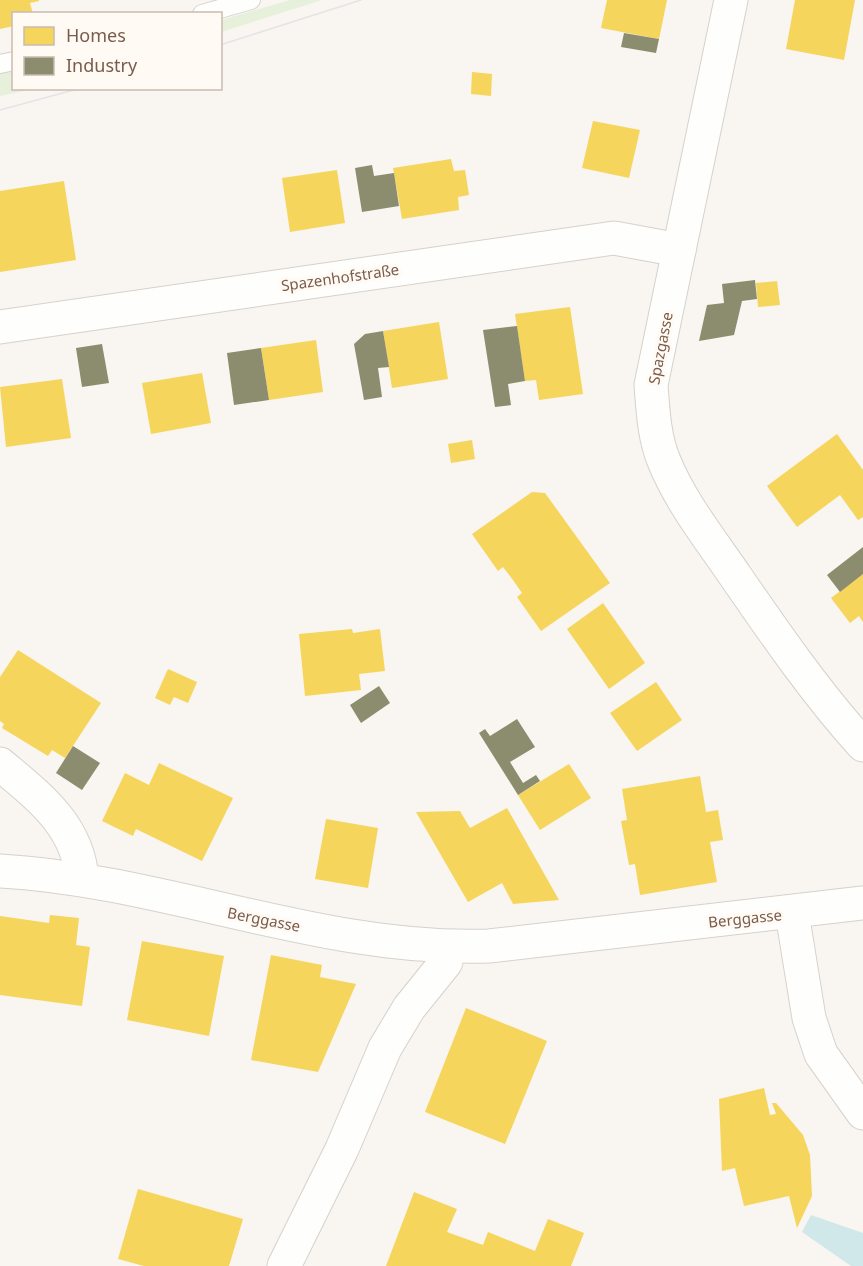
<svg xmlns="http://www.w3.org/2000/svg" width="863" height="1266" viewBox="0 0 863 1266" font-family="'Noto Sans',sans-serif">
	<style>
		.green { fill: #e7f0db }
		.water { fill: #d0e8ea }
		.homes { fill: #f6d55c }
		.industry { fill: #8c8c6e }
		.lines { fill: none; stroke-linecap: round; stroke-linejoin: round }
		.lane-casing { stroke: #d7d1cb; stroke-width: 20 }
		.street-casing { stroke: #d7d1cb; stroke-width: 35 }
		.lane { stroke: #fefefd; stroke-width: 18 }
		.street { stroke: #fefefd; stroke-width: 33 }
		.tram { stroke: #e6e3e7; stroke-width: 1.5 }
		.labels { text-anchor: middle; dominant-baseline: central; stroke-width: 6; stroke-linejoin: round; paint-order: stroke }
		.street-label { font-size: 15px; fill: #7a5c4d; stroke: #fffaf3 }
	</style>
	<rect width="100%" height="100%" fill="#f9f5f0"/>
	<g class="green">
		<path d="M290,0H322L221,32V20Z"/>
		<path d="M13,71L14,88L32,89L0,96V73Z"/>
	</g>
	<path class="water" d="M811,1215L863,1233V1266H851L802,1232Z"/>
	<g class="homes">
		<path d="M0,0H39V1L30,3L33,14H14V26L0,29Z"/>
		<path d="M607,0H667L659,39L601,28Z"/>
		<path d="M795,0H855L844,60L786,49Z"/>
		<path d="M472,72L492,74L491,96L471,94Z"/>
		<path d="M593,121L640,130L629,178L582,168Z"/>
		<path d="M451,159L454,171L465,170L469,195L458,197L459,210L402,219L393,168Z"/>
		<path d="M337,170L345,223L290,232L282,178Z"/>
		<path d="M64,181L76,260L0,272V191Z"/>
		<path d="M777,281L780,305L758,307L756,283Z"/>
		<path d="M570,307L583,394L539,400L536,380L525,381L515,314Z"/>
		<path d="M439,322L448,379L392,388L383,331Z"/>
		<path d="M316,340L323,392L269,400L261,348Z"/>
		<path d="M202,373L211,423L151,434L142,383Z"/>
		<path d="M62,379L71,438L6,447L0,387Z"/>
		<path d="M837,434L863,470V517L858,520L840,495L797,527L767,486Z"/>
		<path d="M472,440L475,459L451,463L448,444Z"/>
		<path d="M532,492L545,493L610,583L541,631L517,597L522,593L513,580L503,567L498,571L472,534Z"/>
		<path d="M863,574V622L859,616L850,623L831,598Z"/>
		<path d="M603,603L645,663L609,689L567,629Z"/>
		<path d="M352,629L353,633L380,629L385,671L359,674L361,690L305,696L299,634Z"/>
		<path d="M18,650L101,703L65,758L52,750L48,756L2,728L4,724L0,721V677Z"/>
		<path d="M168,669L197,682L188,703L174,697L170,705L155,698Z"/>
		<path d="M656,682L682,720L637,751L610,713Z"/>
		<path d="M159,763L233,798L202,861L136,829L133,836L102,821L125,773L149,785Z"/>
		<path d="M569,764L591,798L540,830L518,795Z"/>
		<path d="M700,776L706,812L718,810L723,840L710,842L717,882L640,895L635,864L629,865L621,821L627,820L622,789Z"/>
		<path d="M507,808L559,900L513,904L502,883L468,902L416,812L460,811L470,828Z"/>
		<path d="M326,819L378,828L368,888L315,879Z"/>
		<path d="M50,915L79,918L76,945L90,947L82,1006L0,995V916L49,923Z"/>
		<path d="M142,941L224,956L209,1036L127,1020Z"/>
		<path d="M271,955L322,965L320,977L356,984L318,1072L251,1060Z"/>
		<path d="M466,1008L547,1041L505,1144L425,1112Z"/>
		<path d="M764,1088L770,1115L776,1114L772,1103H776L803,1135L810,1155L812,1196L797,1228L789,1196L744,1206L735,1168L722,1171L719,1099Z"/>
		<path d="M138,1189L243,1219L229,1266H144L118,1259Z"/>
		<path d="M414,1192L457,1209L447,1232L483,1245L488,1232L535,1251L548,1219L584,1233L571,1266H386Z"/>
	</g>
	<g class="industry">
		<path d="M624,33L659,39L656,53L621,47Z"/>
		<path d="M372,165L374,176L394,173L399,206L362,212L355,168Z"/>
		<path d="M755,280L757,299L742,301L734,335L699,341L707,305L724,303L722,284Z"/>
		<path d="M517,326L525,381L508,384L511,405L495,407L483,330Z"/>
		<path d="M383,331L389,367L378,368L382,397L364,400L354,344L365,334Z"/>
		<path d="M102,344L109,383L82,387L76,348Z"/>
		<path d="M261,348L269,400L234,405L227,353Z"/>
		<path d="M863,547V574L840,592L827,575Z"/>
		<path d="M379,686L390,703L361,723L350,705Z"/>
		<path d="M517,719L535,747L510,762L523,783L536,775L540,781L518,795L479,733L485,729L490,736Z"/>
		<path d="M73,746L100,763L82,790L56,773Z"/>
	</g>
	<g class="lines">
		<g class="lane-casing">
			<g id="lane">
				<path d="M202,14L251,0"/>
				<path d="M0,64L14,61"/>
			</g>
		</g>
		<g class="street-casing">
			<g id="street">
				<path d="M731,0L651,385C653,410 654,437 664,461C681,503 711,540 736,577C776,635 816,693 863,745"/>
				<path d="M0,327L614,238L679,250"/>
				<path d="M0,764C38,796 78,825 82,879"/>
				<path d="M0,871C165,880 322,952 489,946L863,903"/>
				<path d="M792,913L809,1018L821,1054L863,1113"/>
				<path d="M284,1266L342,1149L385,1048L409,1008L446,962L447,948"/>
			</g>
		</g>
		<use href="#lane" class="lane"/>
		<use href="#street" class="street"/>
		<g class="tram">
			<path d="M220,45L361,0"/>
			<path d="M0,110L81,88"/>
		</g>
	</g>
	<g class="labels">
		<g class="street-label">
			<text transform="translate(340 277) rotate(-8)">Spazenhofstraße</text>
			<text transform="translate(660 348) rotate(-79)">Spazgasse</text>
			<text transform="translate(745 918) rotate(-6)">Berggasse</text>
			<text transform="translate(264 919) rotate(11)">Berggasse</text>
		</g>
	</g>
	<rect x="12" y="12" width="210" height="78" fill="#fffaf3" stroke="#cabbb1" stroke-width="1.5"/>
	<rect x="24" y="27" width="30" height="18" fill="#f6d55c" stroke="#cabbb1" stroke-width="1.5"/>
	<text x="66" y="42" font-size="18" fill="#7a5c4d">Homes</text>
	<rect x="24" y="57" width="30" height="18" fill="#8c8c6e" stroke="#cabbb1" stroke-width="1.5"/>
	<text x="66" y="72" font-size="18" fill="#7a5c4d">Industry</text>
</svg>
